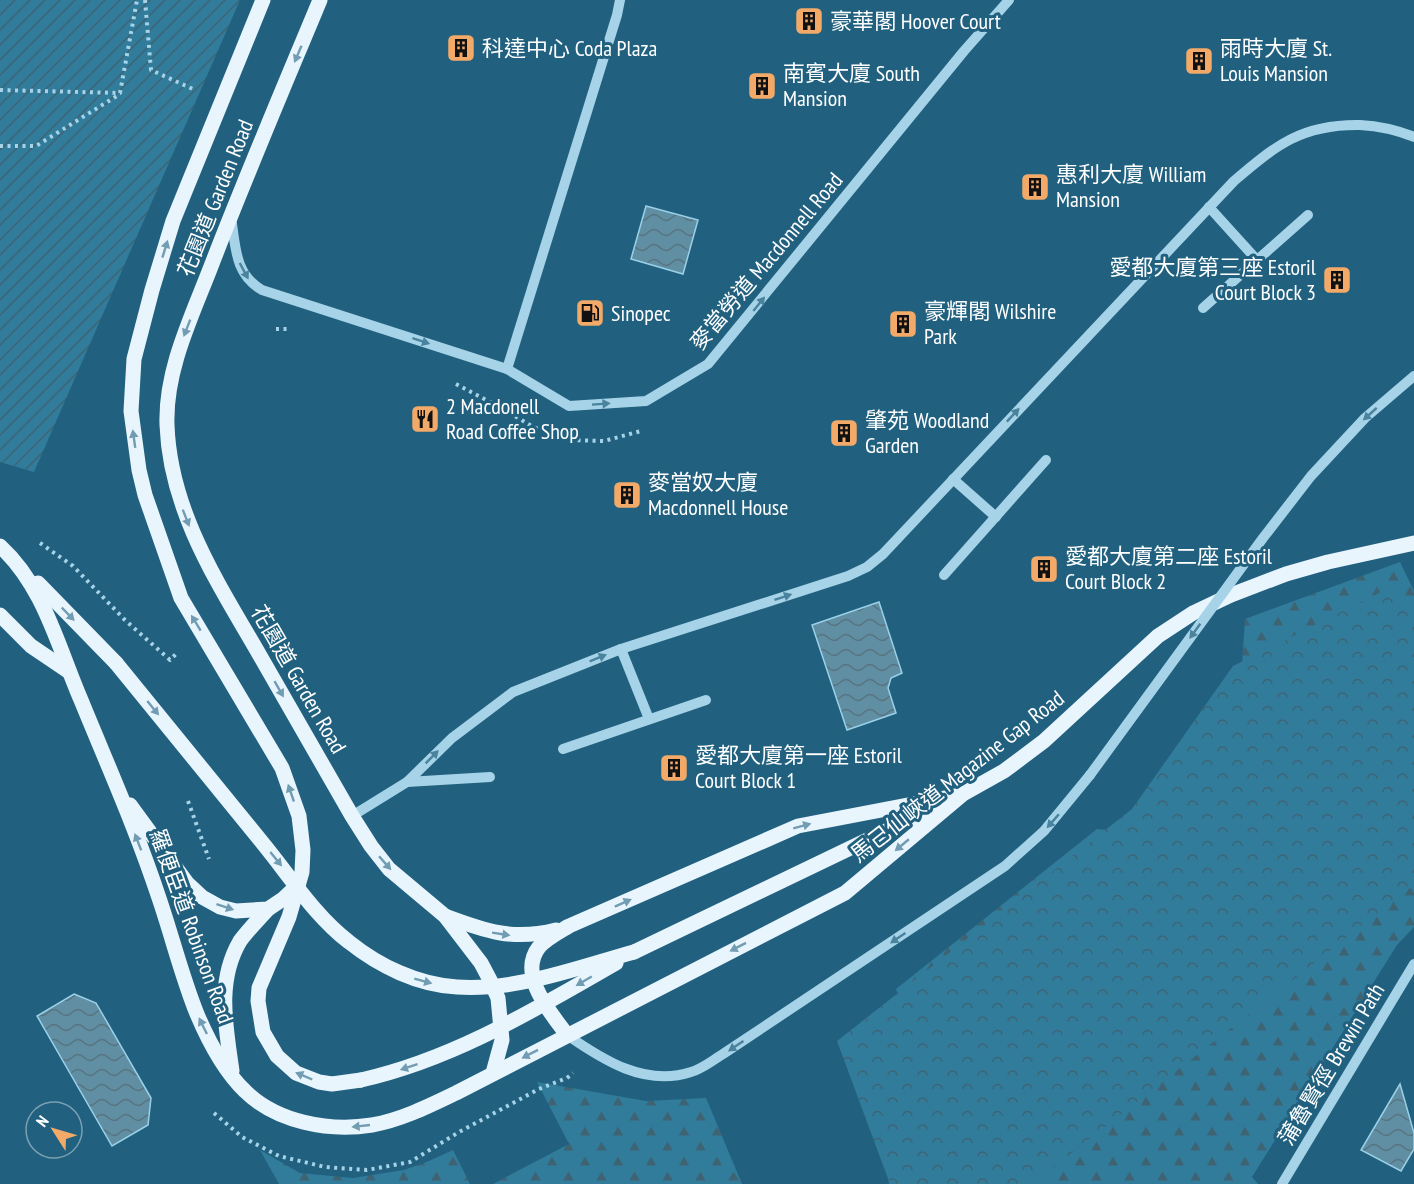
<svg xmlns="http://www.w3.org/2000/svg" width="1414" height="1184" viewBox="0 0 1414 1184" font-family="'PT Sans Narrow','Noto Sans TC',sans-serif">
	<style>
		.forest { fill: url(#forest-firs) }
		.park { fill: url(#park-crowns) }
		.garden { fill: url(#garden-furrows) }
		.water { fill: url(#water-waves); stroke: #9ad1e8; stroke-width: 1.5 }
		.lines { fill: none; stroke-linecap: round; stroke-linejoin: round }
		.path { stroke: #a6d3e7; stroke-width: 4; stroke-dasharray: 3 4.5; stroke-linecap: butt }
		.minor { stroke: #a6d3e7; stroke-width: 10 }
		.major { stroke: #e8f5fd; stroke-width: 15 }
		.minor-bridge { stroke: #a6d3e7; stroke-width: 10 }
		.major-bridge { stroke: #e8f5fd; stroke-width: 15 }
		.oneway { fill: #719cb1 }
		.oneway2 { fill: #49839e }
		.labels { text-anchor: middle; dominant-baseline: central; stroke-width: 6; stroke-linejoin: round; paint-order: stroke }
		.poi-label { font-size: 22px; fill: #fff; stroke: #21617f; text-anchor: start }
		.street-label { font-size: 22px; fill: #fff; stroke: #21617f }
	</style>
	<defs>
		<pattern id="forest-firs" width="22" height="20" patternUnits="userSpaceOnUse" patternTransform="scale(1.5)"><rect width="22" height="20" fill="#317b9b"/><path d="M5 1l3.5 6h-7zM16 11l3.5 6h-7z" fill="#3e6474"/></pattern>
		<pattern id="park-crowns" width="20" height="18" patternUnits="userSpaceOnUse" patternTransform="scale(1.5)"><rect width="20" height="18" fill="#317b9b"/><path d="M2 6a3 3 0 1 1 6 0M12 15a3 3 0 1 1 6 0" fill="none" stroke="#3e6474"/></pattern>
		<pattern id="garden-furrows" width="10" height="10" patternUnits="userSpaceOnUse" patternTransform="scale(1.5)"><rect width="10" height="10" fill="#317b9b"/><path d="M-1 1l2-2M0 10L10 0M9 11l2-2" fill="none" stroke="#3e6474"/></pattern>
		<pattern id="water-waves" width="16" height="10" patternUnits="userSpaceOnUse" patternTransform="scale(1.5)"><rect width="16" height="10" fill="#608ea3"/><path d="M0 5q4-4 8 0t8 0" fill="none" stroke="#587480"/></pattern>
	</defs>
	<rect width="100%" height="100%" fill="#21617f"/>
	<g class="forest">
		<path d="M1400,562L1414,591V927L1397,945L1252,1177L1258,1184H889L884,1155L920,1047L896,989L1097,829L1141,833L1242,666L1245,619Z"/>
		<path d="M537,1082L646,1101L706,1098L742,1184H493L569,1144Z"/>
		<path d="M260,1150L300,1173L353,1178L404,1170L429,1161L453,1150L470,1184H279Z"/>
	</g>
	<path class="park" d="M1385,590L1414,609V885L1032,1184H890L837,1041L1132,809L1233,666Z"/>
	<path class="garden" d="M0,0H240L34,472L0,462Z"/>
	<g class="water">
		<path d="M646,206L698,220L683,274L631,259Z"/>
		<path d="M879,602L902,673L891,678L888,688L896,713L847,730L812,625Z"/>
		<path d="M74,994L96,1003L151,1098L148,1125L112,1146L37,1016Z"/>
		<path d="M1400,1084L1414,1133V1149L1401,1171L1361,1150Z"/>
	</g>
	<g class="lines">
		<g class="path">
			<path d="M145,0L151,70L195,90"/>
			<path d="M0,90L120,93L137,0"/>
			<path d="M0,146H36L120,94"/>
			<path d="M276,329H287"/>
			<path d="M456,384L505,410L533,427L570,440L604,441L641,431"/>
			<path d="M40,543L73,566L125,620L170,660L178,652"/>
			<path d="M188,801L209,859"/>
			<path d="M214,1113L242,1137L279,1156L325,1167L367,1170L410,1162L459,1132L539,1089L567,1078L573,1073"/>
		</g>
		<g class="minor">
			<path d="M1209,207L1257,260"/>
			<path d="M231,218C236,246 234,274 262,290L507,369L569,406L646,401L708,364L964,51L1009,0"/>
			<path d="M1203,308L1308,215"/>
			<path d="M507,369L617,15L620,0"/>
			<path d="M953,479L996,517"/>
			<path d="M944,575L1046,460"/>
			<path d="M621,649L649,719"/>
			<path d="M563,749L706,700"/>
			<path d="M407,782L490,777"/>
			<path d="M352,816L407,782L452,738L513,692L621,649L848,576L867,567L883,554L1234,181C1276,145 1302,124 1360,125C1378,126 1397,130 1414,137"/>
			<path d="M567,1035C603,1060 645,1087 691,1072C702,1069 713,1060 723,1054L1005,866L1044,831L1090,775"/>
			<path d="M1282,1184L1414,964"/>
		</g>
		<g class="major">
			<path d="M263,0L173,221L152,290L134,359L131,411L139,470L145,495L181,598L282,768L299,816L303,850L302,872L289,917L259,988L258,1001L263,1032L277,1056L296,1073L319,1082L332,1084L361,1080"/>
			<path d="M320,0C283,89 245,178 210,269C191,318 165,371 167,425C170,511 218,583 259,654C290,708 321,762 352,816L371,846L389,869L445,916L481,963L490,980L498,998L502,1040L493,1073"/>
			<path d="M0,546C44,586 58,647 81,700C108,766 137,831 159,898C172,936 182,977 197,1014C208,1040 224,1071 245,1091C276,1122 329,1132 372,1125C401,1120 429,1106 456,1093L845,893L963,794L1004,771L1044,741L1158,636L1193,613L1231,595L1286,574L1328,562L1414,543"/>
			<path d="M38,583L116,663"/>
			<path d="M0,615L31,646L68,671"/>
			<path d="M130,805L187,883L202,897L220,907L236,911L268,909L283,899L298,885"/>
			<path d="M445,916C485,931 513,941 556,930"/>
			<path d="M634,952L942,804"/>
			<path d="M567,1035C551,1013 517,975 539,947C547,938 559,932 569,926L798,826L960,795"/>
			<path d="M232,1071C226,1027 216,982 240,941C248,930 259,919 268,909"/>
		</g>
		<path class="minor-bridge" d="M1090,775L1263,538L1311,476L1365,418L1414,376"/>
		<g class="major-bridge">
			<path d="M116,663C166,724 215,785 265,846C291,878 316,917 349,942C379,966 418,985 457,987C517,991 576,968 634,952"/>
			<path d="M361,1080C454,1059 534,1010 616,963"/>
		</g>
	</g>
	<defs><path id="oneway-solid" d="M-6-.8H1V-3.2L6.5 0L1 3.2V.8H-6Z" transform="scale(1.5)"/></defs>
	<g class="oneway">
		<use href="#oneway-solid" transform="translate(298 54) rotate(113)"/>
		<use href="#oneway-solid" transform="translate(165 249) rotate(-73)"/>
		<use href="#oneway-solid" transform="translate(187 328) rotate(111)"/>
		<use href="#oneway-solid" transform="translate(134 439) rotate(-98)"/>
		<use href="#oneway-solid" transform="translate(186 518) rotate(69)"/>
		<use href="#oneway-solid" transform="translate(68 614) rotate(46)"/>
		<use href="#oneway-solid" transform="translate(196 623) rotate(-121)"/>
		<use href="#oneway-solid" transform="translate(279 689) rotate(60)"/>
		<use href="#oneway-solid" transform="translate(153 708) rotate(51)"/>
		<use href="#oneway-solid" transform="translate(291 793) rotate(-109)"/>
		<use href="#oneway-solid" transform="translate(802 826) rotate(-15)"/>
		<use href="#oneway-solid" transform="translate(138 842) rotate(-111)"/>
		<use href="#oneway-solid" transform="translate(902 845) rotate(140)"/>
		<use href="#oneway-solid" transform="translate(276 859) rotate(51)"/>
		<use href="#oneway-solid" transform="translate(385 863) rotate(49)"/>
		<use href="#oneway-solid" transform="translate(623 903) rotate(-24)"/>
		<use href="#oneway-solid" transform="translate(225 907) rotate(18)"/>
		<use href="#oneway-solid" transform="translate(501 934) rotate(9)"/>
		<use href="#oneway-solid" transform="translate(738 947) rotate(153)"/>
		<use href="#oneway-solid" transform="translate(423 981) rotate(15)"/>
		<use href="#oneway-solid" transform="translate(584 981) rotate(150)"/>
		<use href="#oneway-solid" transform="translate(203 1026) rotate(-116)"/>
		<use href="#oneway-solid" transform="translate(530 1054) rotate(153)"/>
		<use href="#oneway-solid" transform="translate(409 1067) rotate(162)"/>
		<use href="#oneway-solid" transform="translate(304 1076) rotate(-157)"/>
		<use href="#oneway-solid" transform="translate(361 1126) rotate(174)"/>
	</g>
	<g class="oneway2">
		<use href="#oneway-solid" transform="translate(244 271) rotate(62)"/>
		<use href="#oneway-solid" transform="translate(759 304) rotate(-51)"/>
		<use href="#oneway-solid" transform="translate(421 341) rotate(18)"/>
		<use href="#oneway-solid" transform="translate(601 404) rotate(-4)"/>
		<use href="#oneway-solid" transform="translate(1370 414) rotate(138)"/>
		<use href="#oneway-solid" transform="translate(1013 415) rotate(-47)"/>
		<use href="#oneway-solid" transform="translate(783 597) rotate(-18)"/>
		<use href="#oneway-solid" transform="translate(1195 631) rotate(126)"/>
		<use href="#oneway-solid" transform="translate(598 658) rotate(-22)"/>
		<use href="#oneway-solid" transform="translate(432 757) rotate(-45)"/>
		<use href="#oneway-solid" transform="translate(1053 821) rotate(131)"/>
		<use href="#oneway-solid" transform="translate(898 938) rotate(146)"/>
		<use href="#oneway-solid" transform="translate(736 1046) rotate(146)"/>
	</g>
	<defs>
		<g id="building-square" transform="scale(1.5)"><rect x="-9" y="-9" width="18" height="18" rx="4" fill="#f3a968" stroke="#21617f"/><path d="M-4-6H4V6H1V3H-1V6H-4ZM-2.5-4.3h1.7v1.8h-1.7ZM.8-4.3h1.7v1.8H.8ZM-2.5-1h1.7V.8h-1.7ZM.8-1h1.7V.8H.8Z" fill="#111"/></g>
		<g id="fuel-square" transform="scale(1.5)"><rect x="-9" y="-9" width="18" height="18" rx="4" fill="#f3a968" stroke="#21617f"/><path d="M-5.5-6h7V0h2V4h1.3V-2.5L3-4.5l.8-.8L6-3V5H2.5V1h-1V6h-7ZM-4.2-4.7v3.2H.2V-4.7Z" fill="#111"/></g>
		<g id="restaurant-square" transform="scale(1.5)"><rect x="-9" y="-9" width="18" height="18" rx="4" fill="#f3a968" stroke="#21617f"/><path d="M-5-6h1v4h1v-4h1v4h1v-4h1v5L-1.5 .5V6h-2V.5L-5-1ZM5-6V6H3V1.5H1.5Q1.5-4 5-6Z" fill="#111"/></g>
	</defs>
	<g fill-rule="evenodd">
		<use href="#building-square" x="809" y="21"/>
		<use href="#building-square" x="461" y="48"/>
		<use href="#building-square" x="1199" y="61"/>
		<use href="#building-square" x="762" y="86"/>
		<use href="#building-square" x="1035" y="187"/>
		<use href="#building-square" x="1337" y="280"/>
		<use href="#fuel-square" x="590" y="313"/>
		<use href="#building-square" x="903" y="324"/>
		<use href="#restaurant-square" x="425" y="419"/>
		<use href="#building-square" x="844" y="433"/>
		<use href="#building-square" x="627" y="495"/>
		<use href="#building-square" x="1044" y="569"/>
		<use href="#building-square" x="674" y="768"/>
	</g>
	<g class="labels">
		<g class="poi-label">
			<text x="830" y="21">豪華閣 Hoover Court</text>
			<text x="482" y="48">科達中心 Coda Plaza</text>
			<text x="1220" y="48">雨時大廈 St.<tspan x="1220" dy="25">Louis Mansion</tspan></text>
			<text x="783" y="73">南賓大廈 South<tspan x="783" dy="25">Mansion</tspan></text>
			<text x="1056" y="174">惠利大廈 William<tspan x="1056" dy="25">Mansion</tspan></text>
			<text x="1316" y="267" text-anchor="end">愛都大廈第三座 Estoril<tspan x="1316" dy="25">Court Block 3</tspan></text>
			<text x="924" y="311">豪輝閣 Wilshire<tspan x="924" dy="25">Park</tspan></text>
			<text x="611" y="313">Sinopec</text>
			<text x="446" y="406">2 Macdonell<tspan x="446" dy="25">Road Coffee Shop</tspan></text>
			<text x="865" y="420">肇苑 Woodland<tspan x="865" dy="25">Garden</tspan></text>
			<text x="648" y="482">麥當奴大廈<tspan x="648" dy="25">Macdonnell House</tspan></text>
			<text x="1065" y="556">愛都大廈第二座 Estoril<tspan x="1065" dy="25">Court Block 2</tspan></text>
			<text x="695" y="755">愛都大廈第一座 Estoril<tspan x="695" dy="25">Court Block 1</tspan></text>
		</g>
		<g class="street-label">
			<text transform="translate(215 198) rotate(-68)">花園道 Garden Road</text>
			<text transform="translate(766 261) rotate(-50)">麥當勞道 Macdonnell Road</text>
			<text transform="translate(299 679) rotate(60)">花園道 Garden Road</text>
			<text transform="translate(957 776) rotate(-38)">馬己仙峽道 Magazine Gap Road</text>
			<text transform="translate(192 926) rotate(70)">羅便臣道 Robinson Road</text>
			<text transform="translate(1331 1064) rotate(-59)">蒲魯賢徑 Brewin Path</text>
		</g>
	</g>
	<g transform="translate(54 1130) rotate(307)"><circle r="28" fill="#21617f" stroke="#7aa0b2" stroke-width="1.5"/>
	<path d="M0-4.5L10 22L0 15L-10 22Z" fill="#f3a968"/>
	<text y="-9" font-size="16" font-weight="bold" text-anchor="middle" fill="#ffffff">N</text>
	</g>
</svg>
